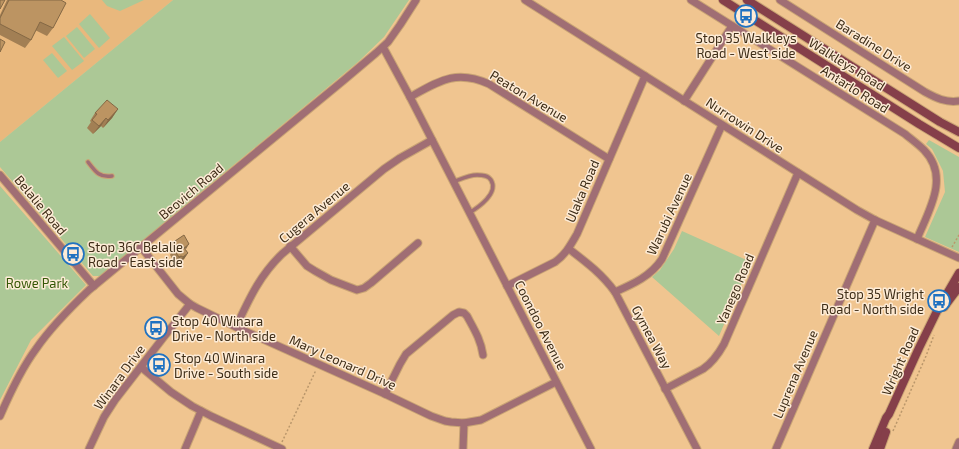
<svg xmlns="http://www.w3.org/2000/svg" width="959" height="449" viewBox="0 0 959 449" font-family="'Exo 2',sans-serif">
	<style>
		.built { fill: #e9b87d }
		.green { fill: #acc896 }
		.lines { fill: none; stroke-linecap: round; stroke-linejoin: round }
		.lane-casing { stroke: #c9a475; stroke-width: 5.5 }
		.street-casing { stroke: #c9a475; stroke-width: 9 }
		.secondary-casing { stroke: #c9a475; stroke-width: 10 }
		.path { stroke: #ba976b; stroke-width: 1.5; stroke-dasharray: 2 2; stroke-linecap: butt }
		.lane { stroke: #a06e74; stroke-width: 3.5 }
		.street { stroke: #a06e74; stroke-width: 7 }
		.secondary { stroke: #853f4a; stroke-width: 8 }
		.wall { fill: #a27f54 }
		.shaded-wall { fill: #846845 }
		.building { fill: #bc9462; stroke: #846845 }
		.labels { text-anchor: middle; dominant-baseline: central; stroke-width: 3; stroke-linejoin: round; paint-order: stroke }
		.poi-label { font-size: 13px; fill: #3e2d17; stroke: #fdebd6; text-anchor: start }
		.street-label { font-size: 13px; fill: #3e2d17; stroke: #fdebd6 }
		.park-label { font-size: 13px; fill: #355806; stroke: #fdebd6 }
	</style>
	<rect width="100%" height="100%" fill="#f0c590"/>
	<path class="built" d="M0,0H173L0,142Z"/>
	<g class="green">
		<path d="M102,0H144L120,11L107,6Z"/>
		<path d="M173,0H409L384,37L358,62L195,197L101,276H93L0,167V142Z"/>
		<path d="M90,14L110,38L99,48L79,24Z"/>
		<path d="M77,27L95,49L84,58L66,36Z"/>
		<path d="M64,37L84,61L72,70L52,46Z"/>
		<path d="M52,53L67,71L58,78L43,60Z"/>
		<path d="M929,140L959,157V252L925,237L945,192L943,171L932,149L926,144Z"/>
		<path d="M0,186L86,285L31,340L0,400Z"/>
		<path d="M682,231L751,262L719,336L652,277L660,270L674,249Z"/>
	</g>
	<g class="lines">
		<g class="lane-casing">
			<g id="lane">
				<path d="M88,162C95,171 99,178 112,176"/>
				<path d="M453,182C461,179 469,175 477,175C482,175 488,175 491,180C499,193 479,207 469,213"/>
			</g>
		</g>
		<g class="street-casing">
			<g id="street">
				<path d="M525,0L857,210L875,220L959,258"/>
				<path d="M691,0L905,134C911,139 918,144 924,150C950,177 929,210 917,239"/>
				<path d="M780,0L925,92C936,98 946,103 959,101"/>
				<path d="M383,47L410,97L591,449"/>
				<path d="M410,97C439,81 456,69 489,84L609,159"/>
				<path d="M684,101L732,26"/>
				<path d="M0,175L94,286"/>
				<path d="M290,246L307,266L315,271L331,280L357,290L364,288L371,283L418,243"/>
				<path d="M141,247L178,294L190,304L197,308L236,327L385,394L431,416L445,421L451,422L464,423L481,420L556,382"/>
				<path d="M569,249C586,262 602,274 615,292L697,449"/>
				<path d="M507,286L555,262C566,254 570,246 577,234L645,76"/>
				<path d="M615,292C633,284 651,276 662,259L722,125"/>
				<path d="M236,327C249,299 260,275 282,254L384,169L400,158L432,140"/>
				<path d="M141,367L171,392L192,406L211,416L282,449"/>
				<path d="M665,389L703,369C712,363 719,353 724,344L798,173"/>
				<path d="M385,394L400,364L406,354L453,315L459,312L464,313L467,316C474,329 481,340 483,355"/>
				<path d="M0,416C10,393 21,369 36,349C51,327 70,308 89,290L344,80L376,53L388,42L400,25L416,0"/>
				<path d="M89,449L104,417L115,400L163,338L190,304"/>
				<path d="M185,449L201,411"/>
				<path d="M463,449L464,423"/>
				<path d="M776,449L875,220"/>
				<path d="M956,449L959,442"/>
			</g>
		</g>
		<g class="secondary-casing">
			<g id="secondary">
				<path d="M723,0L919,124L959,148"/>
				<path d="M747,0L940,122L959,132"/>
				<path d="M944,307L959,287"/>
				<path d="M873,449L886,418L889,414L919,348L938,309L959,273"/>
				<path d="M880,449L886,432"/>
			</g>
		</g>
		<g class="path">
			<path d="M952,247L959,235"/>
			<path d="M893,431L926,356L934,335"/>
			<path d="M282,442L316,370"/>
		</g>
		<use href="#lane" class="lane"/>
		<use href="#street" class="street"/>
		<use href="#secondary" class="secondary"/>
	</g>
	<g class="wall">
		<path d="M7,0H61L53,28L47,36L35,30L31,40L25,48L0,35V15Z"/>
		<path d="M118,109L112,118L103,128L101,126L93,134L87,128L91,122L90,121L95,113Z"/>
		<path d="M172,243L186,250L188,253L184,259L179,263L178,261L175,263L170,255L171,253L168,249Z"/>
	</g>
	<g class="shaded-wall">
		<path d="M118,109L112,118L103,128L108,120Z"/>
		<path d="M106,118L101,126L93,134L99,126Z"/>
		<path d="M189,244L186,249L184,248Z"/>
		<path d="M188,253L184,259L179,263L183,257Z"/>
		<path d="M181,256L178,261L175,263L179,257Z"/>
	</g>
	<g class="building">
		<path d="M0,0H5L0,9Z"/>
		<path d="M9,0H61L66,3L53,28L40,22L31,40L0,24V18Z"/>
		<path d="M0,39L5,42L0,52Z"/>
		<path d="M107,100L118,109L108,120L106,118L99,126L92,120L97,114L95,113Z"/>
		<path d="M184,235L189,244L184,248L188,253L183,257L181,256L179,257L173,249L176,248L172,243Z"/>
	</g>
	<defs>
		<g id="bus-ring" transform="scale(1.15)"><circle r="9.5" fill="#fdebd6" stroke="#2072c1" stroke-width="1.5"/><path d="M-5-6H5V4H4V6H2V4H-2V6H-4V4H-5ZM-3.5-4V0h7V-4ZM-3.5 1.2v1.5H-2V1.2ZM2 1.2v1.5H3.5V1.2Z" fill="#2072c1"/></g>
	</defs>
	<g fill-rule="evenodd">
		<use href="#bus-ring" x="746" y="16"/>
		<use href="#bus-ring" x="73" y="254"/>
		<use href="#bus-ring" x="939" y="301"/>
		<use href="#bus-ring" x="156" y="328"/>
		<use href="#bus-ring" x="159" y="365"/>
	</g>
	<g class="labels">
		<g class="poi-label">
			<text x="746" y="38" text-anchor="middle">Stop 35 Walkleys<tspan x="746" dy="15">Road - West side</tspan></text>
			<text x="88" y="247">Stop 36C Belalie<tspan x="88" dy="15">Road - East side</tspan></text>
			<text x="924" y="294" text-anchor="end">Stop 35 Wright<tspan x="924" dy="15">Road - North side</tspan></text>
			<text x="172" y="321">Stop 40 Winara<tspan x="172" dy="15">Drive - North side</tspan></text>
			<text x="174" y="358">Stop 40 Winara<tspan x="174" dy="15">Drive - South side</tspan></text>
		</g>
		<g class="street-label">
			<text transform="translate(874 45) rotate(32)">Baradine Drive</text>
			<text transform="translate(847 64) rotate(32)">Walkleys Road</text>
			<text transform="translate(855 89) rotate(32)">Antarlo Road</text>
			<text transform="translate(529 96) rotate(31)">Peaton Avenue</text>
			<text transform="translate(745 125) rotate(33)">Nurrowin Drive</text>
			<text transform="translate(191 191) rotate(-40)">Beovich Road</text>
			<text transform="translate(582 191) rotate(-67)">Ulaka Road</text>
			<text transform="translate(41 205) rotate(50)">Belalie Road</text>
			<text transform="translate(314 212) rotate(-40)">Cugera Avenue</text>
			<text transform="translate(669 214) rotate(-65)">Warubi Avenue</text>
			<text transform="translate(735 289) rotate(-67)">Yanego Road</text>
			<text transform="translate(541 325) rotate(63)">Coondoo Avenue</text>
			<text transform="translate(652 337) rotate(62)">Gymea Way</text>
			<text transform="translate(900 361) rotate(-66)">Wright Road</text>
			<text transform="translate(343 362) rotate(24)">Mary Leonard Drive</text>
			<text transform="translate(795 374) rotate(-67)">Luprena Avenue</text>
			<text transform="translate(119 377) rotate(-54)">Winara Drive</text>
		</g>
		<g class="park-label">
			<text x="37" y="283">Rowe Park</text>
		</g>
	</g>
</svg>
